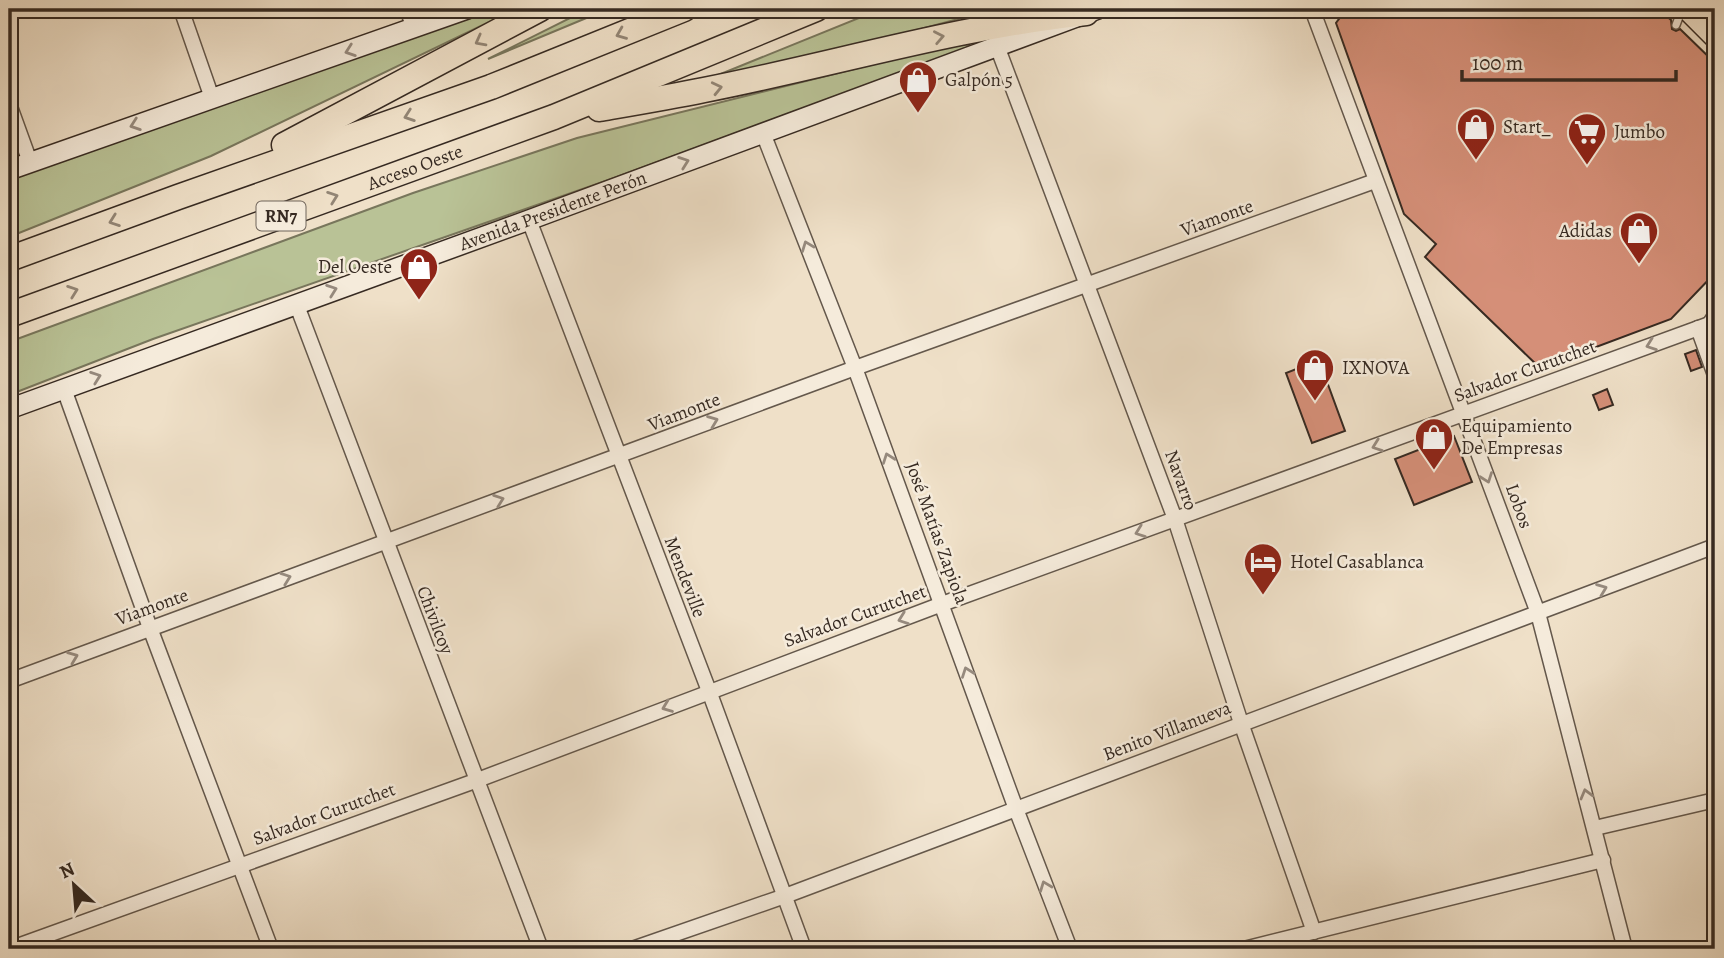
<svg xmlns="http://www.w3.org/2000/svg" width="1724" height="958" viewBox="0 0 1724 958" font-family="Alegreya,serif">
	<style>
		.green { fill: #b9c296; stroke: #78765c; stroke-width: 2 }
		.building { fill: #d58f78; stroke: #362a22; stroke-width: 2 }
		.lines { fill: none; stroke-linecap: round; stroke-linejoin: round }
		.lane-casing { stroke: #64584c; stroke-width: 10 }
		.street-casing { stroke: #64584c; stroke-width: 17 }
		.secondary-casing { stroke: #362a22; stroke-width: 22 }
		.primary-casing { stroke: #362a22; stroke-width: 24 }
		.highway-casing { stroke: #362a22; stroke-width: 27 }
		.lane { stroke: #f5ebdb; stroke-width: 7 }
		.street { stroke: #f5ebdb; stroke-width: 14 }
		.secondary { stroke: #f5ebdb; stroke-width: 19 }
		.primary { stroke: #efe0c8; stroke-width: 21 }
		.highway { stroke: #efe0c8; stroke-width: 24 }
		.oneway { stroke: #928575 }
		.oneway2 { stroke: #968a7e }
		.labels { text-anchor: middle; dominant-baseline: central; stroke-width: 5; stroke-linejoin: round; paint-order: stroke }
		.shield { fill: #f5ebdb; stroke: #6f645a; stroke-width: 2 }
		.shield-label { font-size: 18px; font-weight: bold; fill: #362a22 }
		.poi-label { font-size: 19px; fill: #362a22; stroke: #f5ebdb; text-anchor: start }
		.street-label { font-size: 19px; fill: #362a22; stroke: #f5ebdb }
	</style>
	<rect width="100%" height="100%" fill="#efe0c8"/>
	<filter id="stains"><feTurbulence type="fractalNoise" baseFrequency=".00286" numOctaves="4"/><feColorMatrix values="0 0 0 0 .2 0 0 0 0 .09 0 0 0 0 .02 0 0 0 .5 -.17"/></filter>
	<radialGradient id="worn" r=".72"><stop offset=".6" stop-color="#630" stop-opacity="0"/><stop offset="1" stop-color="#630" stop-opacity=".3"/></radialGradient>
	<g class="green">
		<path d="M485,9H516L211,156L9,237V178L204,106Z"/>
		<path d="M588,9H608L488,59Z"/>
		<path d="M881,9H996L770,69L701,82Z"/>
		<path d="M959,43L969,45L970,47L614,178L153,339L9,395V342L413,193L577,138Z"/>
	</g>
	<g class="building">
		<path d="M1352,9H1659L1671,20L1672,29L1676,31L1680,29L1715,63V273L1671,319L1540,368L1425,257L1436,244L1404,214L1336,23L1342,15H1350Z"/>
		<path d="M1696,350L1702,367L1691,371L1685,354Z"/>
		<path d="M1319,360L1345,431L1312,443L1286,373Z"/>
		<path d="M1607,389L1613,405L1599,410L1593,395Z"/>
		<path d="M1454,436L1472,482L1414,505L1395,459Z"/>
	</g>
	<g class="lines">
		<g class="lane-casing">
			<g id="lane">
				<path d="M1346,9V10"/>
				<path d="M1676,25L1682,9"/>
				<path d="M1706,323L1715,309"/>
			</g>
		</g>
		<g class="street-casing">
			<g id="street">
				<path d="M181,9L212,98"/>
				<path d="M407,9L414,28"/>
				<path d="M1312,9L1538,613L1625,949"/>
				<path d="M997,46L1175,519L1241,723L1314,932"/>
				<path d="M9,104L30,162"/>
				<path d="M763,133L855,368L1016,809L1070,949"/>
				<path d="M529,220L709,691L804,949"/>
				<path d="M296,303L541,949"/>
				<path d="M1698,328L1715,375"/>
				<path d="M64,389L150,628L271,949"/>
				<path d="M9,681L855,368L1375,181"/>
				<path d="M1595,828L1715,800"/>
				<path d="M9,949L475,781L942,604L1715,322"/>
				<path d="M632,949L785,896L1715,546"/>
				<path d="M1244,949L1603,860"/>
			</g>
		</g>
		<g class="secondary-casing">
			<g id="secondary">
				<path d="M9,170L467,9"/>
				<path id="s1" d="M9,409L529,220L1098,9"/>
			</g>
		</g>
		<g class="primary-casing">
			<path id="primary" d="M1687,9L1715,37"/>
		</g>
		<g class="highway-casing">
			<g id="highway">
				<path d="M599,109C634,103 670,97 704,90C832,65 956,27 1086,13"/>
				<path d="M284,145L540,9"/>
				<path d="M9,259L178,197L491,87L684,9"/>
				<path id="s2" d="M9,315L554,117L816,9"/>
			</g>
		</g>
		<use href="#lane" class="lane"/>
		<use href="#street" class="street"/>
		<use href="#secondary" class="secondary"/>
		<use href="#primary" class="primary"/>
		<use href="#highway" class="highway"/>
	</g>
	<defs><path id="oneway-chevron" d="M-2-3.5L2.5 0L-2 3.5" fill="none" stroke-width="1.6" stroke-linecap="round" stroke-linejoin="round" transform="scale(1.75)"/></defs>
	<g class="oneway">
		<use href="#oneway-chevron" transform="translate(621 34) rotate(158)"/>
		<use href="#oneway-chevron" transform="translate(939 37) rotate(-11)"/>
		<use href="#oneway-chevron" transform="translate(480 41) rotate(152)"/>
		<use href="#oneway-chevron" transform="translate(717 88) rotate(-13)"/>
		<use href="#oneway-chevron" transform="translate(409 116) rotate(161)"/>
		<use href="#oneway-chevron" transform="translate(333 197) rotate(-20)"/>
		<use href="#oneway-chevron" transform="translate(114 221) rotate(160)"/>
		<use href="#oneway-chevron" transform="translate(73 291) rotate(-20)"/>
	</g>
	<g class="oneway2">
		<use href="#oneway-chevron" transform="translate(350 51) rotate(161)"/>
		<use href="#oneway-chevron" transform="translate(135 125) rotate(161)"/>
		<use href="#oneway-chevron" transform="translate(684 162) rotate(-20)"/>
		<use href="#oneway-chevron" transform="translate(807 246) rotate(-111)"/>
		<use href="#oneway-chevron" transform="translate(332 290) rotate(-20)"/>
		<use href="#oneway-chevron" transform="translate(1651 345) rotate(160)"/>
		<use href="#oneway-chevron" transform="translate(96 377) rotate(-20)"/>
		<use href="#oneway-chevron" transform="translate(713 421) rotate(-21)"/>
		<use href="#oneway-chevron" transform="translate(1377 446) rotate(160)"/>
		<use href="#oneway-chevron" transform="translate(888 458) rotate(-110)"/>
		<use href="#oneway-chevron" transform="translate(1487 478) rotate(70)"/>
		<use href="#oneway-chevron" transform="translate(499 500) rotate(-20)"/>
		<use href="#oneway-chevron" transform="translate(1140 532) rotate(160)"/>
		<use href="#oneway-chevron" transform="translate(286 578) rotate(-20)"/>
		<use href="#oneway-chevron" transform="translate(1602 589) rotate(-21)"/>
		<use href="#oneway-chevron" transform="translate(903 619) rotate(160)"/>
		<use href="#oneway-chevron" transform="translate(73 657) rotate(-21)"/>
		<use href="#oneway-chevron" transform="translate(967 672) rotate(-110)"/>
		<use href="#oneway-chevron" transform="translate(667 707) rotate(159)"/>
		<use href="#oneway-chevron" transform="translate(1586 794) rotate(-105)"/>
		<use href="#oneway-chevron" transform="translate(1045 886) rotate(-111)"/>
	</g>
	<defs>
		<g id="shop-pin" transform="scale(2.0125)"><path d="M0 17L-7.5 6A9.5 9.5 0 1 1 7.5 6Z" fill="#8f2418" stroke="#f5ebdb"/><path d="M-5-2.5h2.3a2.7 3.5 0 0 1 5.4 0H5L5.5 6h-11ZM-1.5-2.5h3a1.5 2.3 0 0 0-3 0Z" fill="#fff"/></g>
		<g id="supermarket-pin" transform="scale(2.0125)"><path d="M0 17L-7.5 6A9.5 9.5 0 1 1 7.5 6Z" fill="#8f2418" stroke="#f5ebdb"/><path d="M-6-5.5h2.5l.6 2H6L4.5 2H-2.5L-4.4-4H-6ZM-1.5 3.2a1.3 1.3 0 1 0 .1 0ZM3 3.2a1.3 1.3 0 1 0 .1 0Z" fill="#fff"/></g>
		<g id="hotel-pin" transform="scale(2.0125)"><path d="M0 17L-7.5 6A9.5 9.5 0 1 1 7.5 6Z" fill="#8f2418" stroke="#f5ebdb"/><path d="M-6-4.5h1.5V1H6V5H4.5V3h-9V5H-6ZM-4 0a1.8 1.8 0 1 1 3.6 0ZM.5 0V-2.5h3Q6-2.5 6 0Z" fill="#fff"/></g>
	</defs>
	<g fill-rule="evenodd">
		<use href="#shop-pin" x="918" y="80"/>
		<use href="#shop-pin" x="1476" y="127"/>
		<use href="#supermarket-pin" x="1587" y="132"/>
		<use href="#shop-pin" x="1639" y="231"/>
		<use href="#shop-pin" x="419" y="267"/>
		<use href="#shop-pin" x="1315" y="368"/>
		<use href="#shop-pin" x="1434" y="437"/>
		<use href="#hotel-pin" x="1263" y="562"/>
	</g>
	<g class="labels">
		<rect class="shield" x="256.5" y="201.5" width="49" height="29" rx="5"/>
		<g class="shield-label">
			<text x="281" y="216">RN7</text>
		</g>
		<g class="poi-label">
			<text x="945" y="80">Galpón 5</text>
			<text x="1503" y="127">Start_</text>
			<text x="1614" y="132">Jumbo</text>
			<text x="1612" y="231" text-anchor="end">Adidas</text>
			<text x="392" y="267" text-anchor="end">Del Oeste</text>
			<text x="1342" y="368">IXNOVA</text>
			<text x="1461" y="426">Equipamiento<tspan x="1461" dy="22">De Empresas</tspan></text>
			<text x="1290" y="562">Hotel Casablanca</text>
		</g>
		<g class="street-label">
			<text stroke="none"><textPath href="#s2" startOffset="432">Acceso Oeste</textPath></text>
			<text stroke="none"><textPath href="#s1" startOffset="579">Avenida Presidente Perón</textPath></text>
			<text transform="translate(1217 218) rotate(-20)">Viamonte</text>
			<text transform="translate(1525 371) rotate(-20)">Salvador Curutchet</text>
			<text transform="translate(684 412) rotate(-21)">Viamonte</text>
			<text transform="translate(1181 480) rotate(70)">Navarro</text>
			<text transform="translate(1519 506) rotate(70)">Lobos</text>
			<text transform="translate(937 533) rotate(70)">José Matías Zapiola</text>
			<text transform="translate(685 577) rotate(69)">Mendeville</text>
			<text transform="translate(152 607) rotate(-20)">Viamonte</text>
			<text transform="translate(855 616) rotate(-20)">Salvador Curutchet</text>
			<text transform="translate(435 620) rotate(69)">Chivilcoy</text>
			<text transform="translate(1167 731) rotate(-21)">Benito Villanueva</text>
			<text transform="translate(324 814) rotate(-20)">Salvador Curutchet</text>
		</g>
	</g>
	<rect width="1724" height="958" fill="none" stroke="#efe0c8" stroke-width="35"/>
	<rect x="10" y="10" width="1703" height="937" fill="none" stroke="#362a22" stroke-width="3.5"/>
	<rect x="18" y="18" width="1689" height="923" fill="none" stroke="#362a22" stroke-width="2"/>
	<g transform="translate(74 885) rotate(334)" stroke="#f5ebdb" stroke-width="5" paint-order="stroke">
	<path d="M0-5L12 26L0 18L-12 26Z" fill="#362a22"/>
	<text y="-10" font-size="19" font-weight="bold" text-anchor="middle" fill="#362a22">N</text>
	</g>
	<path d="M1462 70v10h214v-10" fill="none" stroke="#362a22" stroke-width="3.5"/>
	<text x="1472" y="70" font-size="21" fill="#362a22" stroke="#f5ebdb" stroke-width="5" paint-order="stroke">100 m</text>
	<rect width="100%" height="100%" filter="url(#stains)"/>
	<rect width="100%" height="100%" fill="url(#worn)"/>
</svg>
